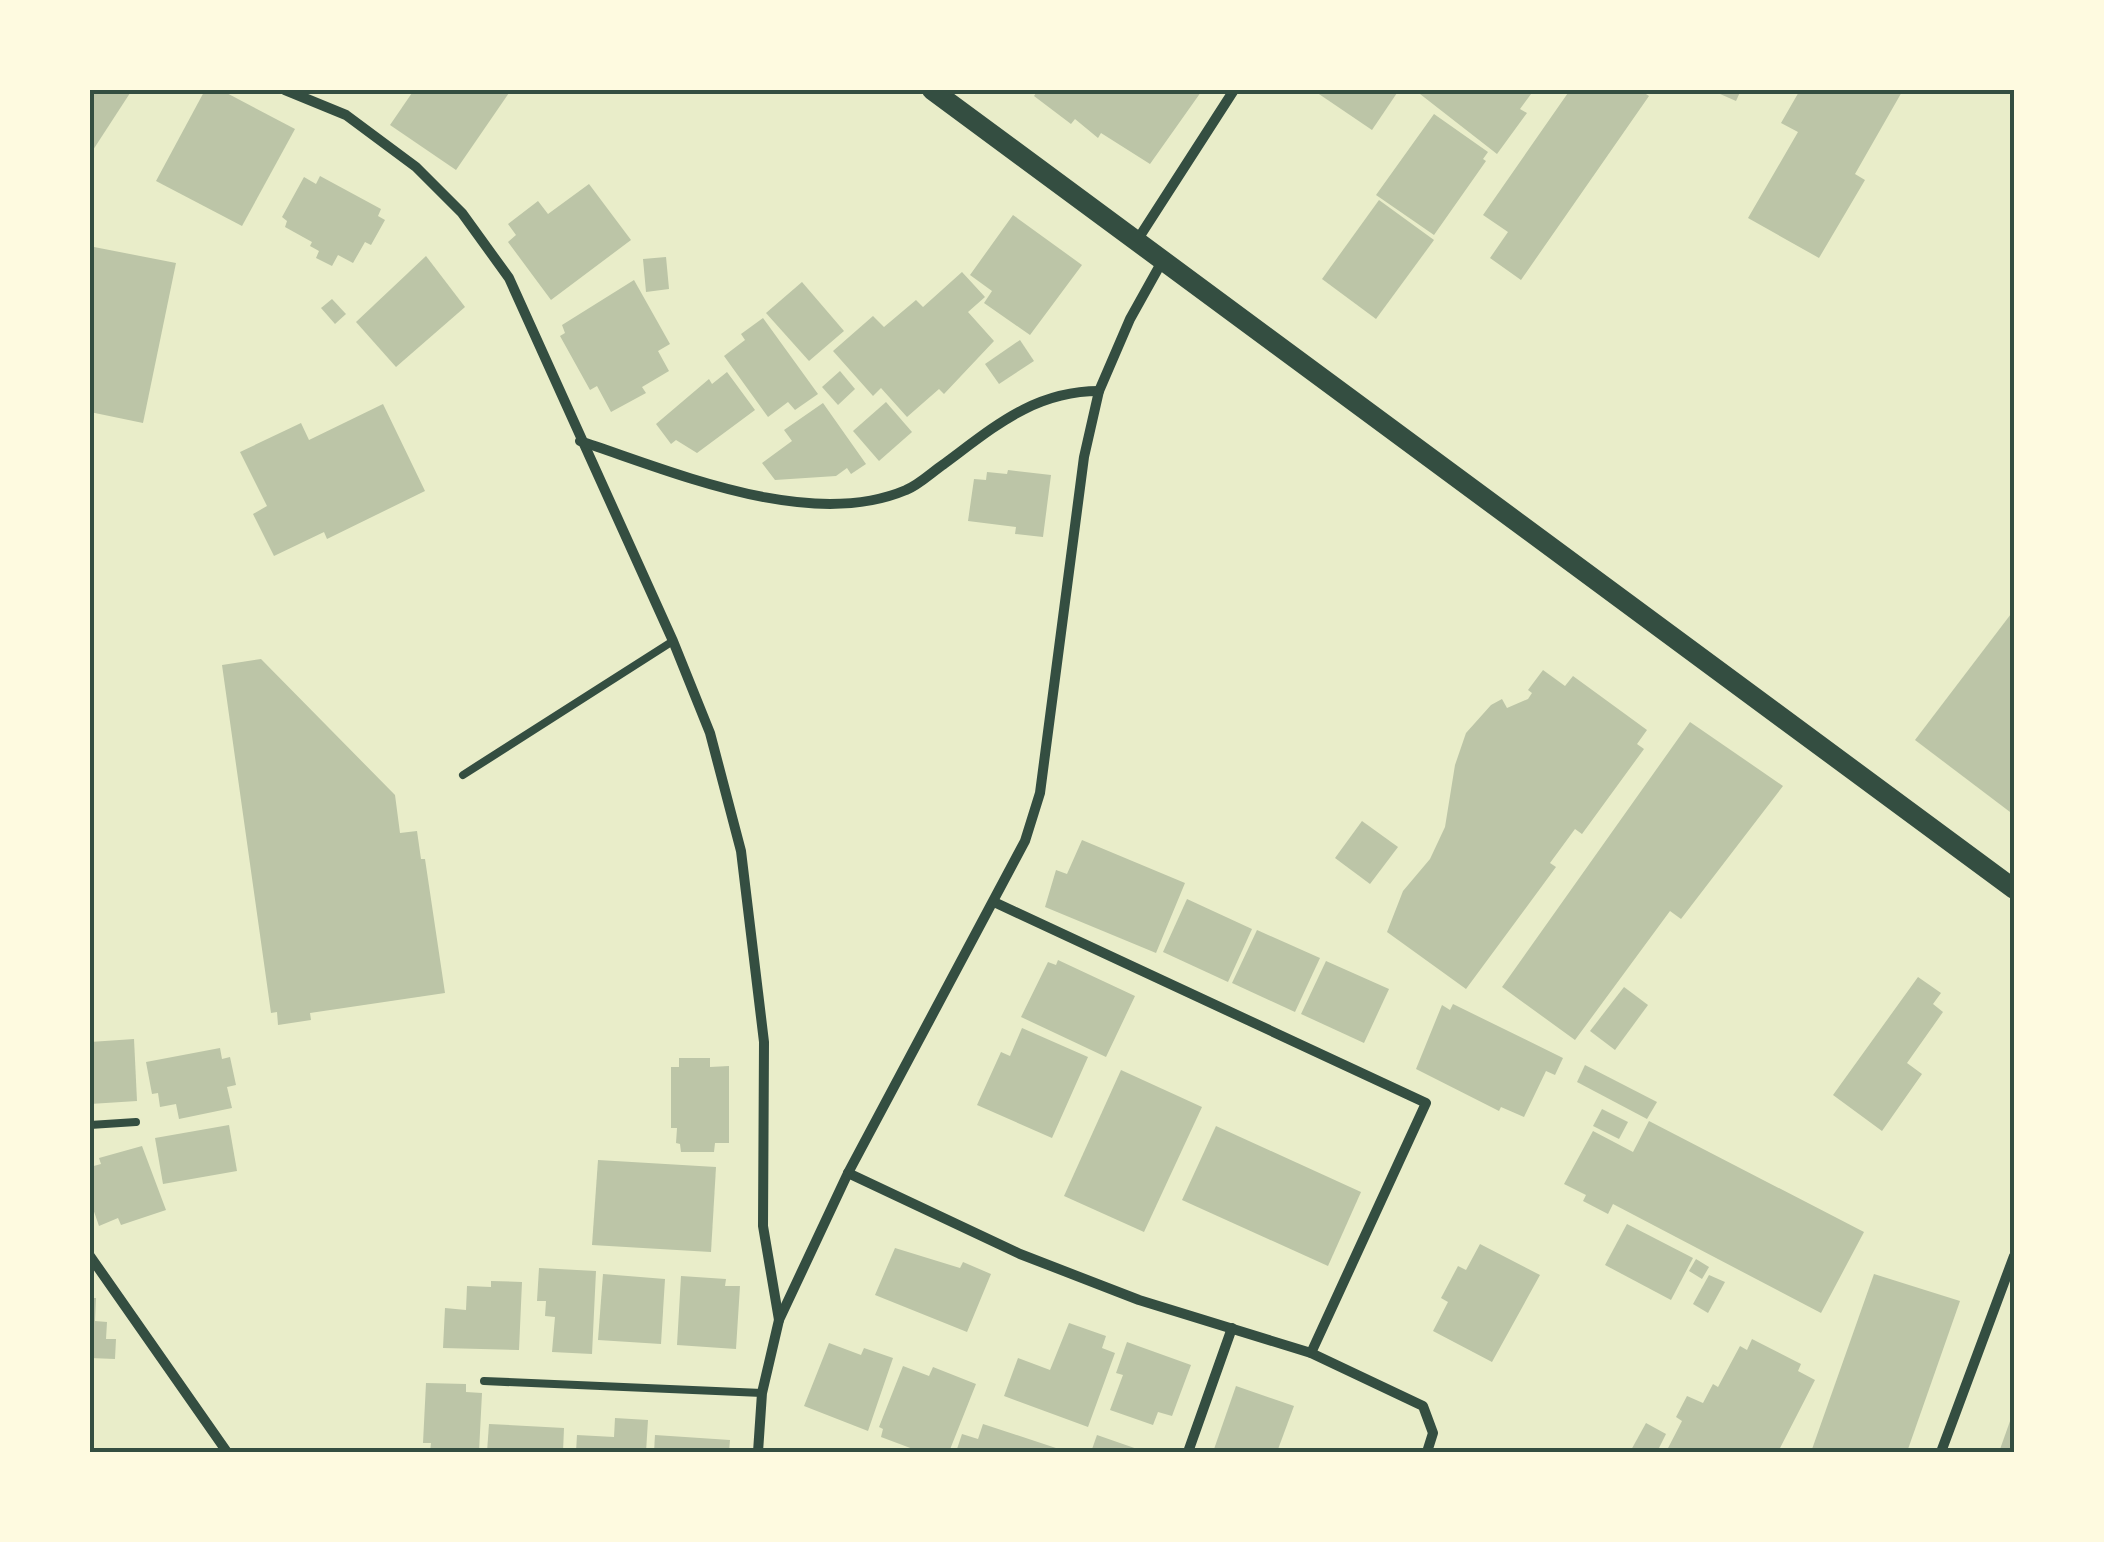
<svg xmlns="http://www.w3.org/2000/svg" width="2104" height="1542" viewBox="0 0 2104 1542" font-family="'Times New Roman',serif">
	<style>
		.building { fill: #bcc5a7 }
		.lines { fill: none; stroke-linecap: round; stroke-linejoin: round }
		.service { stroke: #344e41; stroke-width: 8 }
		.minor { stroke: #344e41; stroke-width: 10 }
		.secondary { stroke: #344e41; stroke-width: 20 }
		.neatline { fill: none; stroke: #344e41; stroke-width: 4 }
	</style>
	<rect width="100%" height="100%" fill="#e9edc9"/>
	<g class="building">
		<path d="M90,90H132L93,150L90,148Z"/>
		<path d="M205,90H221L295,129L242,226L156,181Z"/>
		<path d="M414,90H511L456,170L390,125Z"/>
		<path d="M1038,90H1199L1201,92L1150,164L1101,133L1098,138L1075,119L1071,124L1034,96Z"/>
		<path d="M1313,90H1399L1372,130Z"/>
		<path d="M1422,90H1534L1520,109L1527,113L1497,154L1420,94Z"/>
		<path d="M1570,90H1640L1649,96L1521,280L1490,258L1508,232L1483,215Z"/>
		<path d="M1711,90H1741L1736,101Z"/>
		<path d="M1800,90H1903L1855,174L1865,180L1819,258L1748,218L1798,132L1781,123Z"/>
		<path d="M1434,114L1488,152L1483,159L1486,161L1434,235L1376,195Z"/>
		<path d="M320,176L381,209L378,216L385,220L371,245L365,242L353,263L338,255L332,266L316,258L319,251L310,246L312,242L285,227L287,221L282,217L304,177L316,184Z"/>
		<path d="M589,184L631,240L551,300L508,242L516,235L508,224L538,201L548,214Z"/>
		<path d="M1379,200L1434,240L1376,319L1322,279Z"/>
		<path d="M1013,215L1082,265L1030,335L984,303L992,291L970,275Z"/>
		<path d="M94,247L176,263L143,423L90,412V267Z"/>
		<path d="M426,256L465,307L396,367L356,322Z"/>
		<path d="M666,257L669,289L646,292L643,259Z"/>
		<path d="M962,272L985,297L968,312L994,341L944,394L939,389L907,417L881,388L873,396L833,351L873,316L884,327L916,300L923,307Z"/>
		<path d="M634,280L670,344L658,351L669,371L642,387L646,393L611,412L597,386L590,390L560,336L565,333L562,325Z"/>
		<path d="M802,282L844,331L809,361L766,313Z"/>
		<path d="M332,299L346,314L335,324L321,308Z"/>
		<path d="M763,318L818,394L795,410L788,402L768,417L724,356L745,340L741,334Z"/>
		<path d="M1020,340L1034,361L999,384L985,364Z"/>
		<path d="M840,371L855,389L838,405L822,387Z"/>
		<path d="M727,372L755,410L697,453L676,440L671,444L656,424L709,379L712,384Z"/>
		<path d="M886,402L912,432L879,461L853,431Z"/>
		<path d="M823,403L866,464L851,474L847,468L836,476L775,480L762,463L792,441L784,430Z"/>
		<path d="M383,404L425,491L327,539L324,532L274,556L253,514L267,506L240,452L301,423L309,440Z"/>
		<path d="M1008,470L1051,475L1043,537L1015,534L1016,527L968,521L974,479L986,480L987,472L1007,474Z"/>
		<path d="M2014,610V815L1915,740Z"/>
		<path d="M261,659L395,795L400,833L417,831L421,859H425L445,993L310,1013L311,1020L278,1025L277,1012L271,1013L222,665Z"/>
		<path d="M1543,670L1565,686L1573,676L1647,730L1637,744L1644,749L1582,834L1575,829L1550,863L1556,867L1466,989L1387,932L1403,891L1430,859L1445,827L1455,765L1466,733L1491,705L1502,699L1507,708L1528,699L1532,693L1528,690Z"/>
		<path d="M1690,722L1783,786L1681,919L1670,911L1575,1040L1502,987Z"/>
		<path d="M1362,821L1398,847L1370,884L1335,858Z"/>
		<path d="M1082,840L1185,883L1156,953L1045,907L1056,870L1067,874Z"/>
		<path d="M1187,899L1252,929L1228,982L1163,952Z"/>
		<path d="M1257,930L1320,958L1295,1012L1232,983Z"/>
		<path d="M1058,960L1135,996L1106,1057L1021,1017L1048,962L1056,965Z"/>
		<path d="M1326,961L1389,989L1364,1043L1301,1014Z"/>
		<path d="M1918,977L1941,993L1933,1004L1943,1012L1907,1063L1922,1074L1882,1131L1833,1095Z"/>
		<path d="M1624,987L1648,1005L1615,1050L1590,1031Z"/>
		<path d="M1453,1004L1563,1058L1555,1075L1546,1071L1524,1117L1501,1107L1499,1111L1416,1069L1442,1005L1450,1010Z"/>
		<path d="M1022,1028L1088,1057L1052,1138L977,1105L1001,1052L1010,1056Z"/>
		<path d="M134,1039L137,1101L90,1104V1042Z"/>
		<path d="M220,1048L222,1059L230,1057L236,1085L227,1087L232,1108L179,1119L176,1104L160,1107L158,1093L152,1094L146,1062Z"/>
		<path d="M679,1058H710V1067L729,1066V1143H715L714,1152H681L680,1144L676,1143L677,1128H671V1067H679Z"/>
		<path d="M1585,1065L1657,1102L1647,1119L1577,1082Z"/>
		<path d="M1121,1070L1202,1107L1144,1232L1064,1196Z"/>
		<path d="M1602,1109L1628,1122L1619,1139L1593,1126Z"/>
		<path d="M1649,1121L1864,1232L1821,1313L1613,1204L1608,1214L1583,1201L1586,1195L1564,1184L1593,1131L1633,1152Z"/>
		<path d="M229,1125L237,1171L163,1184L155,1138Z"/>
		<path d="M1216,1126L1361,1192L1328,1266L1182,1200Z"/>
		<path d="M142,1146L166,1210L121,1225L118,1218L99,1226L90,1200V1167L101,1164L99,1158Z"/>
		<path d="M598,1160L716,1167L711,1252L592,1245Z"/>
		<path d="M1627,1224L1693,1258L1671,1300L1605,1265Z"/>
		<path d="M1480,1244L1540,1275L1492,1362L1433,1331L1448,1302L1441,1298L1458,1266L1466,1270Z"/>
		<path d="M895,1248L960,1268L963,1262L991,1274L967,1332L875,1295Z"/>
		<path d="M1696,1259L1709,1267L1702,1279L1689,1271Z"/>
		<path d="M539,1268L596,1271L592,1354L552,1352L555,1317L545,1316L546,1301H537Z"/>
		<path d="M603,1274L665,1279L661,1344L598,1340Z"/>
		<path d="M1874,1274L1960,1301L1907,1452H1811Z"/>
		<path d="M1709,1275L1725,1282L1708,1313L1693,1304Z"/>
		<path d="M681,1276L726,1279L725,1286H740L736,1349L677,1345Z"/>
		<path d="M491,1281L522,1282L519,1350L443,1348L445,1308L466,1310L467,1286L491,1287Z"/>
		<path d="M90,1298H96L95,1321L107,1322L106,1339H116L115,1359L90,1358Z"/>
		<path d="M1069,1323L1106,1336L1102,1348L1115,1353L1088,1427L1004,1396L1018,1358L1050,1370Z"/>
		<path d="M1752,1339L1801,1364L1798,1371L1815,1380L1778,1452H1666L1682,1421L1676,1417L1687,1396L1703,1403L1713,1384L1718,1387L1740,1346L1747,1350Z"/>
		<path d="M1127,1342L1191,1365L1172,1416L1158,1412L1153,1425L1110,1410L1123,1375L1116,1373Z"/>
		<path d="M829,1343L861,1355L864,1348L893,1358L868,1431L804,1406Z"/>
		<path d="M903,1366L929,1376L933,1367L976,1384L949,1452H921L881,1437L883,1429L879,1427Z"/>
		<path d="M426,1383L466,1384V1392L482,1393L479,1452H430L431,1443H423Z"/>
		<path d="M1236,1386L1294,1406L1277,1452H1213Z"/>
		<path d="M2014,1410V1452H1999Z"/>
		<path d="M615,1418L648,1420L646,1452H576L577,1435L614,1437Z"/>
		<path d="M1646,1423L1666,1434L1657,1452H1630Z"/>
		<path d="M489,1424L564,1428L563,1452H487Z"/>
		<path d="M983,1424L1065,1451V1452H956L962,1434L978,1439Z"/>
		<path d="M655,1435L730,1440L729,1452H654Z"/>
		<path d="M1097,1435L1143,1451V1452H1091Z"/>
	</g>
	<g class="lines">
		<g class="service">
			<path d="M463,775L673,641"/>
			<path d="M90,1125L136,1122"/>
			<path d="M484,1381L762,1393"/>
		</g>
		<g class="minor">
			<path d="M285,90L346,115L416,167L462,213L509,278L673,641L710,733L741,851L764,1042L763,1226L779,1320"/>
			<path d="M1138,239L1234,90"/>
			<path d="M580,441C674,472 810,531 906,490C919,485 932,472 944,464C994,427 1034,391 1099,391"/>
			<path d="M994,902L1426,1103L1311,1353"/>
			<path d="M848,1173L1020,1254L1139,1300L1311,1353L1423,1406L1433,1433L1427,1452"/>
			<path d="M90,1256L227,1452"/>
			<path d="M758,1452L762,1393L779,1320L848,1173L1025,841L1040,793L1084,457L1099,391L1130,319L1164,258"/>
			<path d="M1188,1452L1232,1328"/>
			<path d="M1941,1452L2014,1256"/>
		</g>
		<path class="secondary" d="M932,90L2014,889"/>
	</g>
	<rect width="2104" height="1542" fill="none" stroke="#fefae0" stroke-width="185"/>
	<rect x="92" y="92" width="1920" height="1358" class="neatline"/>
</svg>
